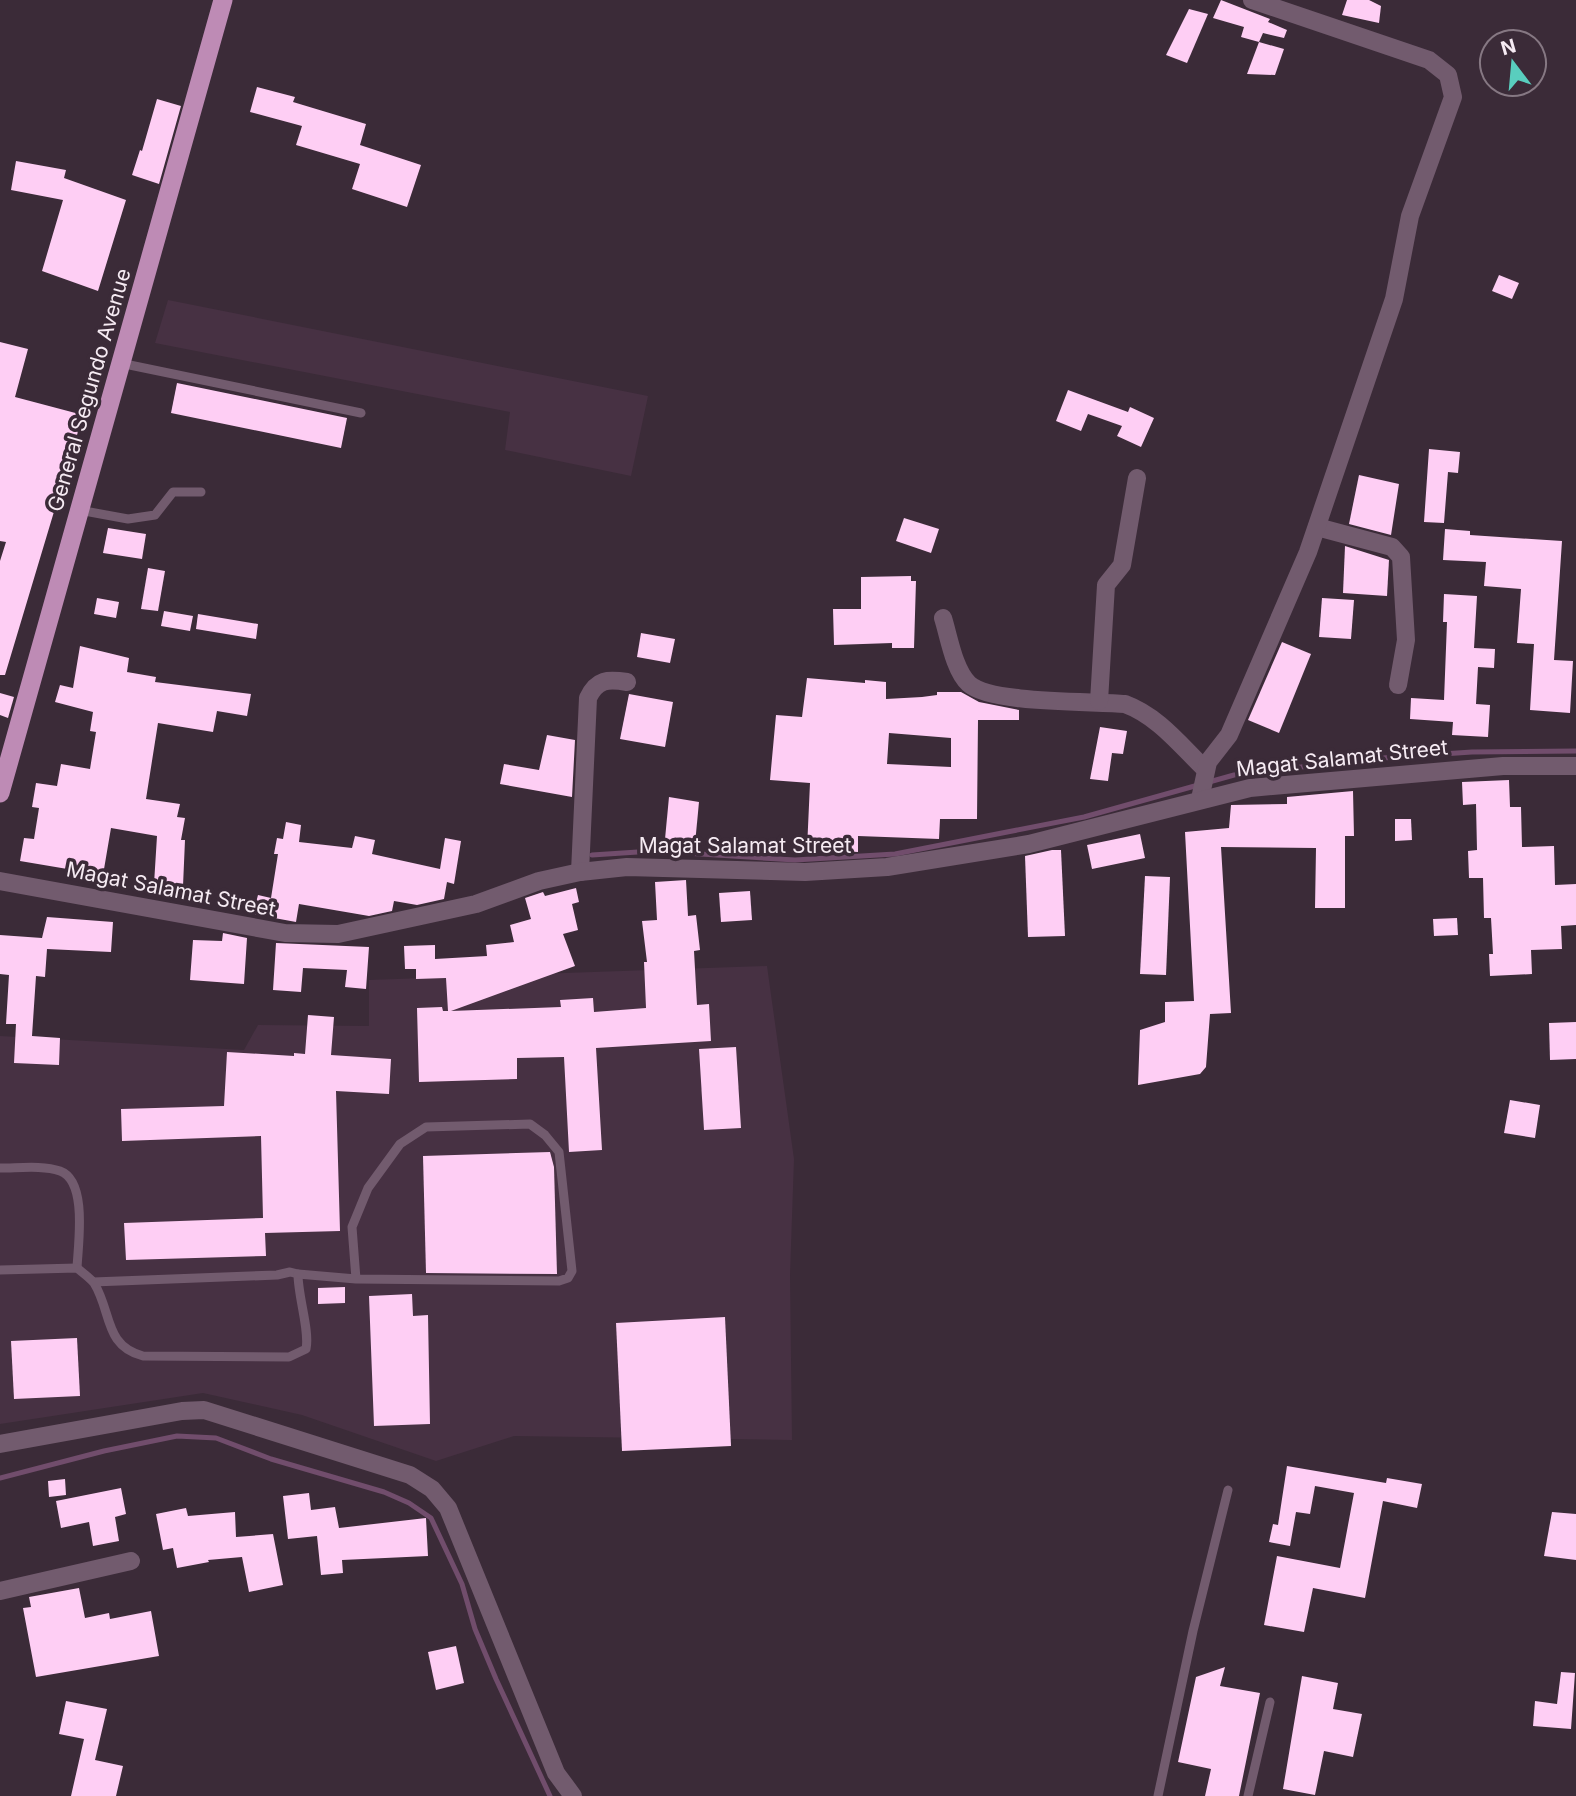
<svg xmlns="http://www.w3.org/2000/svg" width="1576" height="1796" viewBox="0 0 1576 1796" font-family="Inter,sans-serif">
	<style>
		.built { fill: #473143 }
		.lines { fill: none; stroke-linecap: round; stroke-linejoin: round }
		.stream { stroke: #714d6c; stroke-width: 5 }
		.building { fill: #fecef4; fill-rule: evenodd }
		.service { stroke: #725b6e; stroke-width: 9 }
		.minor { stroke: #725b6e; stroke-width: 18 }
		.trunk { stroke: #be8bb5; stroke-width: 19 }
		.labels { text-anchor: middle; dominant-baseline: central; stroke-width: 7; stroke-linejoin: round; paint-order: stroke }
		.street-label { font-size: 21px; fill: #f6ebf3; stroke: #3b2b38 }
	</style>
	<rect width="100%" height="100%" fill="#3b2b38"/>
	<g class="built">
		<path d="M168,300L648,396L631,476L505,450L510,412L155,343Z"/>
		<path d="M767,966L794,1159L790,1275L792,1440L514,1436L436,1461L302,1415L203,1393L0,1424V1036L244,1050L258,1025L369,1026V980Z"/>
	</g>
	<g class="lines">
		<g class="stream">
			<path d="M592,855L653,851L795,860L895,854L1084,817L1234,775L1368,759L1472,752L1576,751"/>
			<path d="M0,1478L104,1451L177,1436L216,1438L271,1459L384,1492L409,1503L431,1518L462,1584L475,1629L496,1679L550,1796"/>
		</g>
	</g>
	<g class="building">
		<path d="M1221,0L1270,19L1268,22L1287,30L1284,38L1263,33L1259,42L1241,37L1244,27L1213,18Z"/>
		<path d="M1347,0H1369L1381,6L1379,23L1342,15Z"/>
		<path d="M1189,9L1208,14L1187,63L1166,55Z"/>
		<path d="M1259,42L1284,49L1275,75L1247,74Z"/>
		<path d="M257,87L295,97L293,102L366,124L360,145L421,165L407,207L352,189L360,164L296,145L302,126L250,112Z"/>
		<path d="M157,99L181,106L159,184L132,175L140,150L142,151Z"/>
		<path d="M16,161L66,170L64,178L126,200L98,291L42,271L63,200L11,190Z"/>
		<path d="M1499,275L1519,283L1512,299L1492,291Z"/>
		<path d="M0,342L28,349L15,397L83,415L5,675H0V561L6,542L0,541Z"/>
		<path d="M177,383L347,418L341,448L171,413Z"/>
		<path d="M1068,390L1128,412L1130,407L1154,418L1141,447L1117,436L1122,426L1088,414L1081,431L1056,421Z"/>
		<path d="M1429,449L1460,452L1458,473L1448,472L1444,523L1424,522Z"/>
		<path d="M1359,475L1399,484L1391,535L1349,524Z"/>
		<path d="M904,518L939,529L931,553L896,541Z"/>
		<path d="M108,528L146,534L142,559L103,553Z"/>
		<path d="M1445,529L1470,531V535L1562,541L1554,660L1573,661L1570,713L1530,710L1534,644L1517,643L1521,589L1484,586L1486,562L1443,560Z"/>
		<path d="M1345,546L1389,560L1387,596L1343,593Z"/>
		<path d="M148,568L165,571L158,611L141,609Z"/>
		<path d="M911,576V581H916L914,648H892V643L834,645L833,609H861V577Z"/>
		<path d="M1444,594L1477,596L1474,648L1495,649L1494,668L1478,667L1476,704L1490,705L1488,737L1452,735L1453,722L1410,719L1411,698L1444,700L1447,622H1443Z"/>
		<path d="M97,598L119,602L116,618L94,614Z"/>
		<path d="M1322,598L1354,600L1351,639L1319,637Z"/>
		<path d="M164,611L193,616L190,631L161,626Z"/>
		<path d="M198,614L258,624L256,639L196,629Z"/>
		<path d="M641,633L675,639L670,663L637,657Z"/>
		<path d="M1282,642L1311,654L1279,733L1248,720Z"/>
		<path d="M80,646L129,658L127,672L156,677L155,682L251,694L247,716L217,711L213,732L158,723L146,799L180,804L177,817L185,818L181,840H185L183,886L154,884L157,836L111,828L103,875L20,861L24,838L34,839L39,808L32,807L36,783L57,786L61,764L90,769L96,732L90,731L93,712L55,702L60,685L73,688Z"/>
		<path d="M807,678L865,683V680L886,682V699L922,697L937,695V692H961L979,702L1019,710V720H978L977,819H940L939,839L858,836V852L807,849L810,783L770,780L776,715L802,717ZM889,733L951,738V767L887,764Z"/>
		<path d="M0,693L14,697L8,718L0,715Z"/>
		<path d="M629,694L673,702L665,747L620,739Z"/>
		<path d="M1100,727L1127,731L1123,754L1112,753L1108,781L1090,779Z"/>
		<path d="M547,735L575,740L572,797L500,784L504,764L539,770Z"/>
		<path d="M1509,780L1510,807H1521L1522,847L1554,846L1555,885L1576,884V925L1561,926L1562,949L1531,950L1532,974L1490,976L1489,954H1493L1491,918H1484L1483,878H1469L1468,851L1477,850L1476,804L1463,805L1462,782Z"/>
		<path d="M1353,791L1354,836H1345V908H1315L1316,848L1221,847L1231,1013L1210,1014L1206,1067L1200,1074L1138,1085L1140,1030L1165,1022V1002L1194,1001L1185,832L1229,828L1231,805L1287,804V797Z"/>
		<path d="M669,797L699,802L695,844L665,839Z"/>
		<path d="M1395,819H1411L1412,840L1395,841Z"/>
		<path d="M286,822L301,825L299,842L352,848L355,836L375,840L372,854L440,869L445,838L461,841L454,884L447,882L444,899L417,905L394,901L392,911L369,916L299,904L296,922L253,914L258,895L271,898L278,854H274L277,838L283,839Z"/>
		<path d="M1140,834L1145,858L1092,869L1087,845Z"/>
		<path d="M1052,850H1061L1065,936L1028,937L1025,856Z"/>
		<path d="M1145,876L1170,877L1166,975L1140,974Z"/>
		<path d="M686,880L688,916L696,915L700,950L694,951L697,1005L709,1004L711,1041L596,1048L602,1150L569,1152L564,1057L517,1058V1079L419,1082L417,1008L442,1007L443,1011H448L446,978L416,979V969H405L404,946L435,945V959L487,956L486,945L514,942L510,925L531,919L525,898L543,892L545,896L576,888L579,902L572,904L578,930L563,934L575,966L451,1011L561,1007L560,1000L593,998L594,1012L646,1008L644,962H647L642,921L657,920L655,882Z"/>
		<path d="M750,891L752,920L721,922L719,893Z"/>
		<path d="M47,917L113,922L111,952L47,949L45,977L36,976L32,1036L60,1038L59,1065L14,1063L16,1024H6L9,975L0,974V935L42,938Z"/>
		<path d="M1457,918L1458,935L1434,936L1433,919Z"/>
		<path d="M223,933L247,938L244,984L190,980L193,940L222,941Z"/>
		<path d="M276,943L369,947L366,989L345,987L347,970L303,968L301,992L273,990Z"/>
		<path d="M308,1015L334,1017L331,1055L391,1059L389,1094L336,1091L340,1231L265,1233L266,1256L126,1260L124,1223L263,1218L261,1136L122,1141L121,1109L224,1106L227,1052L294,1056V1053L305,1054Z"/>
		<path d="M1576,1022V1059L1550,1060L1549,1023Z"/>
		<path d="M736,1047L741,1128L704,1130L699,1049Z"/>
		<path d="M1510,1100L1540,1105L1535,1138L1504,1133Z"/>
		<path d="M550,1152L554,1167L557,1274L426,1273L423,1156Z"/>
		<path d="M345,1287V1303L318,1304V1288Z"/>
		<path d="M412,1294L413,1316L428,1315L430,1424L374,1426L369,1296Z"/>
		<path d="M725,1317L731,1446L622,1451L616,1323Z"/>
		<path d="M77,1338L80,1396L14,1399L11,1341Z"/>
		<path d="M1287,1466L1386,1483L1387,1478L1422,1484L1417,1508L1383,1501L1365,1598L1313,1588L1304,1632L1264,1625L1277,1556L1340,1568L1354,1493L1315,1486L1310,1514L1296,1512L1290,1546L1269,1542L1273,1524L1278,1525Z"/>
		<path d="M65,1479L66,1495L49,1497L48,1481Z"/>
		<path d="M121,1488L126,1514L115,1517L119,1541L93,1546L89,1522L61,1528L56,1501Z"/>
		<path d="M309,1493L311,1510L335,1507L339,1528L426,1518L428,1556L342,1560L343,1573L321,1575L317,1536L288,1539L283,1496Z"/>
		<path d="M186,1508L188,1516L235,1512L236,1537L273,1534L283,1585L249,1592L242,1557L208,1560L209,1562L177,1568L173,1548L163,1550L156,1514Z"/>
		<path d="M1552,1512L1576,1514V1560L1544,1556Z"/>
		<path d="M79,1588L85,1618L109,1613L110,1619L151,1611L159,1656L36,1677L23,1608L31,1607L29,1597Z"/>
		<path d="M456,1646L464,1683L436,1690L428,1652Z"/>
		<path d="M1225,1667L1220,1686L1260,1693L1239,1796H1205L1211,1769L1178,1762L1196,1677Z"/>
		<path d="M1561,1672L1575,1673L1571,1729L1533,1726L1535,1701L1557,1704Z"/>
		<path d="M1302,1676L1338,1683L1333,1709L1362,1714L1353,1757L1324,1751L1315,1795L1283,1789Z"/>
		<path d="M66,1701L107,1709L95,1760L123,1766L116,1796H71L84,1739L59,1734Z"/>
	</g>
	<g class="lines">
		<g class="service">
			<path d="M120,363L361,413"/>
			<path d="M79,510L128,519L155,515L173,492H201"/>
			<path d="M0,1168C19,1168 43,1165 60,1171C88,1181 78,1245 77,1268"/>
			<path d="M0,1270L77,1268C83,1273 90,1278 94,1283C112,1312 104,1346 143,1356L289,1357L306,1349C310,1331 298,1297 298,1274L290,1272L277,1275L93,1282"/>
			<path d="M298,1274L356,1279L559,1281L568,1278L572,1271L559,1152L545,1135L530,1124L426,1127L400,1144L368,1188L352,1227L356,1279"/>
			<path d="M1158,1796L1193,1631L1228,1490"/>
			<path d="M1248,1796L1270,1702"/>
		</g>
		<g class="minor">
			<path d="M1317,527L1392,547L1401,557L1406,640L1398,685"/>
			<path d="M943,618C949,637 954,670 969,684C991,704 1092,701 1125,704C1158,716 1181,746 1205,769"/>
			<path d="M1099,701L1106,585L1122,565L1137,478"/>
			<path d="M1200,799L1208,762L1229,735L1308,552L1394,299L1410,216L1453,97L1448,75L1429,60L1252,0"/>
			<path d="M580,872L588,698C597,679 608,679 627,682"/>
			<path d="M0,881L285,933L338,934L476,904L539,881L580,872L627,867L805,872L887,867L1029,844L1250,788L1503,766H1576"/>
			<path d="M0,1444L182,1411L204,1410L410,1475L432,1489L448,1508L556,1773L573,1796"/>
			<path d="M0,1591L131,1561"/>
		</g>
		<path class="trunk" d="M0,793L223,0"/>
	</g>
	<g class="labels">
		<g class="street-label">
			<text transform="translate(89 390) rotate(-74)">General Segundo Avenue</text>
			<text transform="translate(1342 758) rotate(-6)">Magat Salamat Street</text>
			<text x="745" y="845">Magat Salamat Street</text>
			<text transform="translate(171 889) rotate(11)">Magat Salamat Street</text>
		</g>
	</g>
	<g transform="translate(1513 63) rotate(344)"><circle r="33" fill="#3b2b38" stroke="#867883" stroke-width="2"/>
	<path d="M0-5L12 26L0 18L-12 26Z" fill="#59cebe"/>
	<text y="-10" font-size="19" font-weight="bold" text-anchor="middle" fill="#f6ebf3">N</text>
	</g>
</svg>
